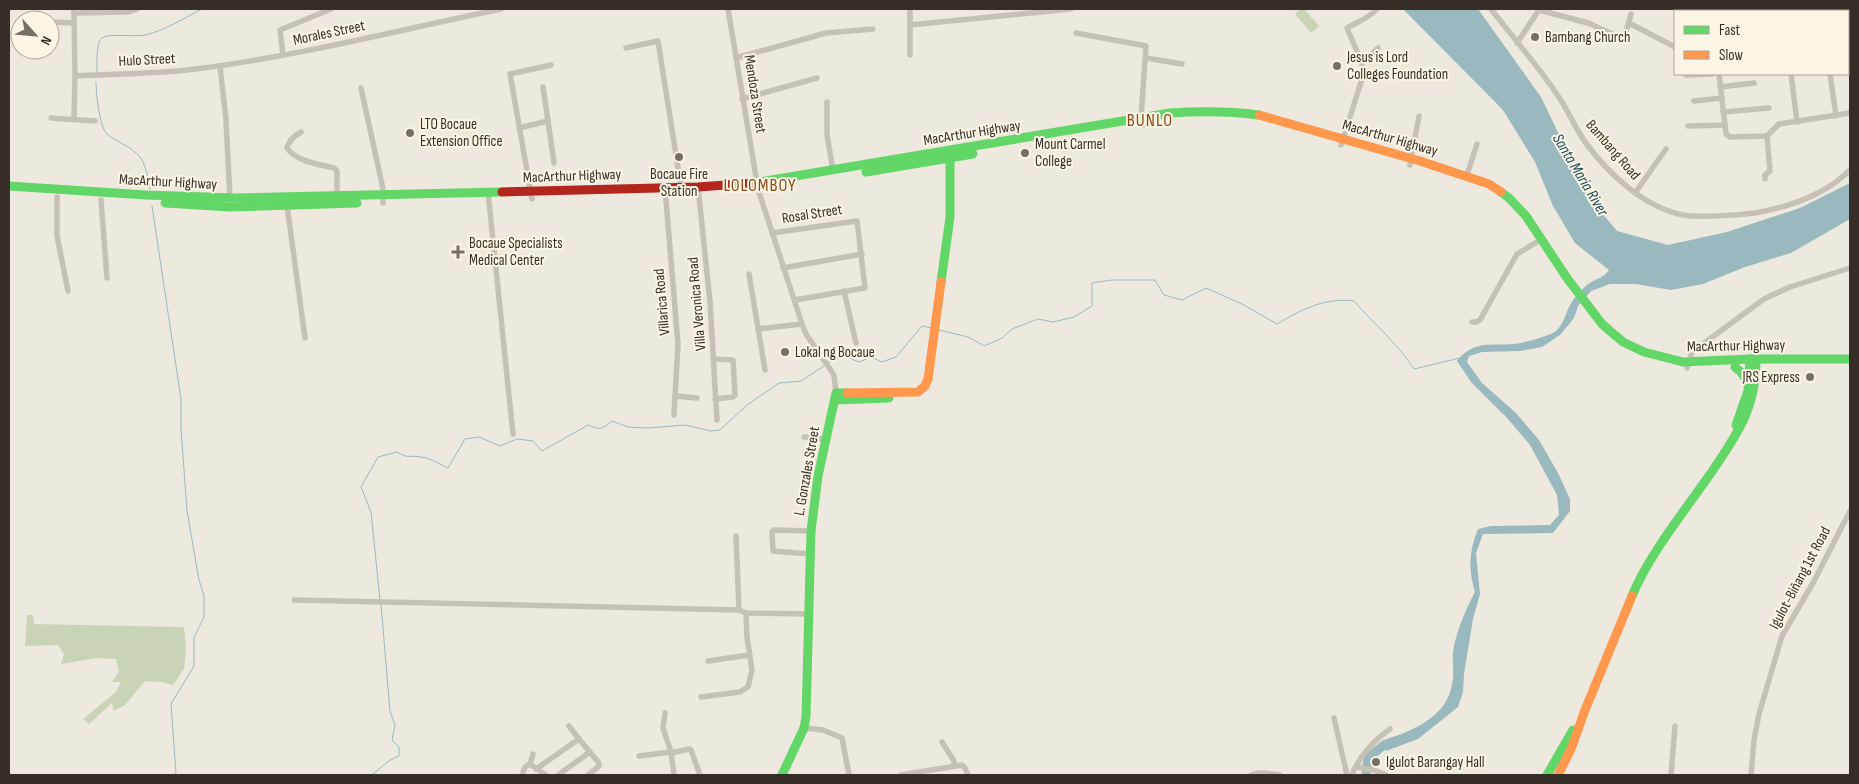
<svg xmlns="http://www.w3.org/2000/svg" width="1859" height="784" viewBox="0 0 1859 784" font-family="'Sofia Sans Condensed',sans-serif">
	<style>
		.green { fill: #c9d4b7 }
		.water { fill: #99b9bf }
		.lines { fill: none; stroke-linecap: round; stroke-linejoin: round }
		.stream { stroke: #99b9bf; stroke-width: 1 }
		.river { stroke: #99b9bf; stroke-width: 9 }
		.street { stroke: #c6c1b7; stroke-width: 5.5 }
		.fast { stroke: #63d668; stroke-width: 9 }
		.slow { stroke: #ff974d; stroke-width: 9 }
		.jam { stroke: #b3261e; stroke-width: 9 }
		.poi-dot { fill: #766f66; stroke: #fbf5e5; stroke-width: 2 }
		.labels { text-anchor: middle; dominant-baseline: central; stroke-width: 4; stroke-linejoin: round; paint-order: stroke }
		.street-label { font-size: 15px; fill: #362e26; stroke: #fbf5e5 }
		.poi-label { font-size: 15px; fill: #362e26; stroke: #fbf5e5; text-anchor: start }
		.water-label { font-size: 16px; font-style: italic; fill: #184a5b; stroke: #fbf5e5 }
		.quarter-label { font-size: 18px; letter-spacing: 1px; fill: #8c4a18; stroke: #fbf5e5 }
	</style>
	<rect width="100%" height="100%" fill="#ede9de"/>
	<g class="green">
		<path d="M1300,9H1304L1319,26L1311,33L1295,14Z"/>
		<path d="M27,615H33L34,624L184,627L186,651L184,669L173,685L162,682L145,681L125,705L114,711L112,703L89,724L83,719L116,692L121,682H112L119,672L116,659L97,658L61,664L64,654L58,645L25,646Z"/>
	</g>
	<path class="water" d="M1403,9H1478L1541,97L1590,199L1617,231L1668,245L1727,232L1800,208L1850,183V219L1791,253L1745,267L1703,284L1671,290L1636,284H1610L1591,291L1578,306L1574,318L1560,335L1542,347L1520,351L1482,352L1469,356L1467,362L1482,383L1516,413L1539,440L1558,473L1570,499V511L1553,533L1483,534L1476,553L1480,594L1473,619L1464,674L1463,692L1458,707L1418,739L1386,751L1382,741C1411,731 1447,718 1452,684C1455,672 1451,658 1454,646C1458,628 1466,609 1475,592C1468,570 1469,550 1478,529L1491,526L1550,525L1559,515L1557,495L1530,445L1507,418L1471,382L1457,361C1476,337 1496,348 1521,343C1531,341 1542,337 1551,334C1565,328 1565,310 1574,299C1578,294 1585,286 1590,283C1599,277 1602,279 1609,270L1575,243L1553,206L1535,162L1503,110Z"/>
	<g class="lines">
		<g class="stream">
			<path d="M97,72C97,65 96,41 102,38C109,33 134,37 145,35C164,31 184,18 202,9"/>
			<path d="M96,82C96,93 99,126 107,134C117,143 137,148 143,162C147,170 148,180 150,189"/>
			<path d="M152,206L181,399V429L187,511L199,580L204,596V617L194,637V666L171,704L176,773L174,775"/>
			<path d="M939,330L968,337L984,346L1002,338L1012,329L1038,319L1053,322L1074,317L1092,306V283L1112,280H1155L1164,295L1182,300L1206,288L1242,304L1277,324C1301,310 1325,297 1354,301C1374,324 1398,344 1414,369L1460,358"/>
			<path d="M828,363L833,359L847,357L859,362L871,357L882,362L896,357L922,326L931,328"/>
			<path d="M380,600L371,512L361,487L378,457L397,452C408,459 409,455 421,457C430,458 439,464 448,468L465,439L479,437L500,446L517,439L533,441L542,451L588,425C600,430 601,430 612,421L628,427L648,428L685,425L711,431L720,430L747,405L779,383L801,381L824,366"/>
			<path d="M371,775C381,769 387,760 399,756V747L392,740L395,725L390,711L381,604"/>
		</g>
		<path class="river" d="M1366,775L1368,758L1384,745L1395,741"/>
		<g class="street">
			<path d="M728,9L758,189L802,324L806,334L834,375L836,393"/>
			<path d="M910,9V55"/>
			<path d="M1491,9C1514,39 1542,70 1562,102C1570,115 1576,129 1585,142C1608,173 1643,207 1683,215C1699,218 1738,215 1755,213C1789,207 1825,195 1850,170"/>
			<path d="M1782,9L1783,11"/>
			<path d="M1821,9V11"/>
			<path d="M1742,11L1744,9"/>
			<path d="M74,13L128,12L137,9"/>
			<path d="M1848,17H1850"/>
			<path d="M50,22L74,23"/>
			<path d="M1629,23L1675,47"/>
			<path d="M910,25L1071,9"/>
			<path d="M1076,33L1146,46L1141,118L1143,125"/>
			<path d="M1517,43L1539,10L1588,23L1624,39L1631,14"/>
			<path d="M626,48L658,41L681,187"/>
			<path d="M283,55L280,30L331,9"/>
			<path d="M736,58L826,33L873,29"/>
			<path d="M1146,58L1182,64"/>
			<path d="M1362,63L1347,28C1358,22 1369,18 1377,9"/>
			<path d="M220,66L226,120L230,198"/>
			<path d="M1719,74L1726,134L1730,137L1767,136L1779,124L1850,113"/>
			<path d="M1791,74L1797,122"/>
			<path d="M1830,74L1836,116"/>
			<path d="M1686,75L1712,74"/>
			<path d="M75,76C115,74 156,74 196,69C299,56 399,30 501,9"/>
			<path d="M543,87L548,121"/>
			<path d="M1720,87L1754,83"/>
			<path d="M361,88L383,189V203"/>
			<path d="M742,99L817,78"/>
			<path d="M1694,101L1722,98"/>
			<path d="M827,102V135L833,170"/>
			<path d="M1723,112L1769,108"/>
			<path d="M51,118L95,121"/>
			<path d="M74,119L75,76L74,9"/>
			<path d="M1688,126L1725,125"/>
			<path d="M519,128L548,121L554,163"/>
			<path d="M301,132C294,136 289,140 287,148C297,162 318,164 334,168L337,171V196"/>
			<path d="M1341,145L1362,79V63L1378,48"/>
			<path d="M1410,165L1419,116"/>
			<path d="M1466,178L1477,144"/>
			<path d="M1765,179V175L1770,171L1767,136"/>
			<path d="M698,187L710,302L717,420"/>
			<path d="M665,188L678,344L674,415"/>
			<path d="M488,192L513,434"/>
			<path d="M1635,193L1666,149"/>
			<path d="M57,197V236L68,291"/>
			<path d="M532,199L510,74L551,65"/>
			<path d="M101,200L107,278"/>
			<path d="M287,205L305,338"/>
			<path d="M772,233L857,221L865,288L795,300"/>
			<path d="M783,268L862,254"/>
			<path d="M749,274L765,370"/>
			<path d="M844,291L856,343"/>
			<path d="M1472,322H1476L1480,320L1517,254L1542,239"/>
			<path d="M758,329L802,324"/>
			<path d="M714,359L733,360L735,395L733,397L715,399"/>
			<path d="M1687,368L1692,352L1764,299L1790,287L1850,268"/>
			<path d="M675,396L697,398"/>
			<path d="M804,437L826,439"/>
			<path d="M736,536L739,610"/>
			<path d="M810,554L773,551L772,532L774,530L811,531"/>
			<path d="M294,600L739,610L746,613L810,614"/>
			<path d="M708,661L749,655"/>
			<path d="M701,697L740,692L748,687L752,670L747,637L746,613"/>
			<path d="M665,713L663,728L671,752"/>
			<path d="M1334,718L1347,775"/>
			<path d="M569,726L579,739"/>
			<path d="M804,728L823,730L842,738L849,775"/>
			<path d="M942,742L954,761V766"/>
			<path d="M671,753L689,749L691,750L700,775"/>
			<path d="M533,754L530,764L546,775"/>
			<path d="M639,756L671,752L674,775"/>
			<path d="M1357,767L1374,770L1386,775"/>
			<path d="M536,769L579,739L599,763V766L588,775"/>
			<path d="M522,775L525,767L530,764"/>
			<path d="M558,775L590,752"/>
			<path d="M901,775L962,765L965,768L968,775"/>
			<path d="M1251,775C1259,771 1271,774 1280,775"/>
			<path d="M1352,775C1358,758 1375,739 1390,729"/>
			<path d="M1671,775L1675,726"/>
			<path d="M1751,775L1754,740L1759,714L1782,636L1813,583L1850,511"/>
		</g>
		<g class="fast">
			<path d="M866,172L973,154"/>
			<path d="M754,183L1170,113C1200,111 1229,111 1259,115"/>
			<path d="M9,186L146,195L236,198L502,192"/>
			<path d="M1501,192L1509,198L1526,216L1567,278L1602,324L1623,342L1644,352L1683,362L1750,359H1850"/>
			<path d="M165,203L230,207L357,203"/>
			<path d="M941,282L950,217V152"/>
			<path d="M1735,367L1741,372L1749,384"/>
			<path d="M835,400L889,398"/>
			<path d="M1736,425L1748,391L1750,359"/>
			<path d="M1632,596C1649,554 1687,508 1713,470C1738,433 1757,406 1756,359"/>
			<path d="M782,775L804,728L806,717L811,531L818,476L836,393H847"/>
			<path d="M1547,775L1573,730"/>
		</g>
		<g class="slow">
			<path d="M1259,115L1420,161L1489,184L1501,192"/>
			<path d="M847,393L918,392L925,386L928,379L941,282"/>
			<path d="M1558,775L1571,749L1585,710L1632,596"/>
		</g>
		<path class="jam" d="M502,192L698,187L754,183"/>
	</g>
	<g class="poi-dot">
		<circle cx="1535" cy="37" r="5"/>
		<circle cx="1337" cy="66" r="5"/>
		<circle cx="410" cy="133" r="5"/>
		<circle cx="1025" cy="153" r="5"/>
		<circle cx="679" cy="157" r="5"/>
		<path d="M455.5 244.5h5v5h5v5h-5v5h-5v-5h-5v-5h5z"/>
		<circle cx="785" cy="352" r="5"/>
		<circle cx="1810" cy="377" r="5"/>
		<circle cx="1376" cy="762" r="5"/>
	</g>
	<g class="labels">
		<g class="street-label">
			<text transform="translate(329 33) rotate(-12)">Morales Street</text>
			<text transform="translate(147 60) rotate(-3)">Hulo Street</text>
			<text transform="translate(755 94) rotate(81)">Mendoza Street</text>
			<text transform="translate(972 133) rotate(-9)">MacArthur Highway</text>
			<text transform="translate(1390 138) rotate(16)">MacArthur Highway</text>
			<text transform="translate(1613 150) rotate(49)">Bambang Road</text>
			<text transform="translate(572 176) rotate(-2)">MacArthur Highway</text>
			<text transform="translate(168 182) rotate(3)">MacArthur Highway</text>
			<text transform="translate(812 214) rotate(-9)">Rosal Street</text>
			<text transform="translate(662 302) rotate(-95)">Villarica Road</text>
			<text transform="translate(697 304) rotate(-95)">Villa Veronica Road</text>
			<text transform="translate(1736 346) rotate(-1)">MacArthur Highway</text>
			<text transform="translate(807 471) rotate(-80)">L. Gonzales Street</text>
			<text transform="translate(1800 578) rotate(-62)">Igulot-Biñang 1st Road</text>
		</g>
		<g class="poi-label">
			<text x="1545" y="37">Bambang Church</text>
			<text x="1347" y="57">Jesus is Lord<tspan x="1347" dy="17">Colleges Foundation</tspan></text>
			<text x="420" y="124">LTO Bocaue<tspan x="420" dy="17">Extension Office</tspan></text>
			<text x="1035" y="144">Mount Carmel<tspan x="1035" dy="17">College</tspan></text>
			<text x="679" y="174" text-anchor="middle">Bocaue Fire<tspan x="679" dy="17">Station</tspan></text>
			<text x="469" y="243">Bocaue Specialists<tspan x="469" dy="17">Medical Center</tspan></text>
			<text x="795" y="352">Lokal ng Bocaue</text>
			<text x="1800" y="377" text-anchor="end">JRS Express</text>
			<text x="1386" y="762">Igulot Barangay Hall</text>
		</g>
		<g class="water-label">
			<text transform="translate(1580 175) rotate(59)">Santa Maria River</text>
		</g>
		<g class="quarter-label">
			<text x="1150" y="120">BUNLO</text>
			<text x="760" y="185">LOLOMBOY</text>
		</g>
	</g>
	<rect width="1859" height="784" fill="none" stroke="#362e26" stroke-width="20"/>
	<rect x="1674" y="10" width="175" height="65" fill="#fbf5e5" stroke="#aca599"/>
	<rect x="1684" y="26" width="25" height="8" fill="#63d668" stroke="#aca599"/>
	<text x="1719" y="35" font-size="15" fill="#362e26">Fast</text>
	<rect x="1684" y="51" width="25" height="8" fill="#ff974d" stroke="#aca599"/>
	<text x="1719" y="60" font-size="15" fill="#362e26">Slow</text>
	<g transform="translate(35 35) rotate(117)"><circle r="24" fill="#fbf5e5" stroke="#aca599"/>
	<path d="M0-4L9 19L0 12L-9 19Z" fill="#766f66"/>
	<text y="-8" font-size="14" font-weight="bold" text-anchor="middle" fill="#362e26">N</text>
	</g>
</svg>
